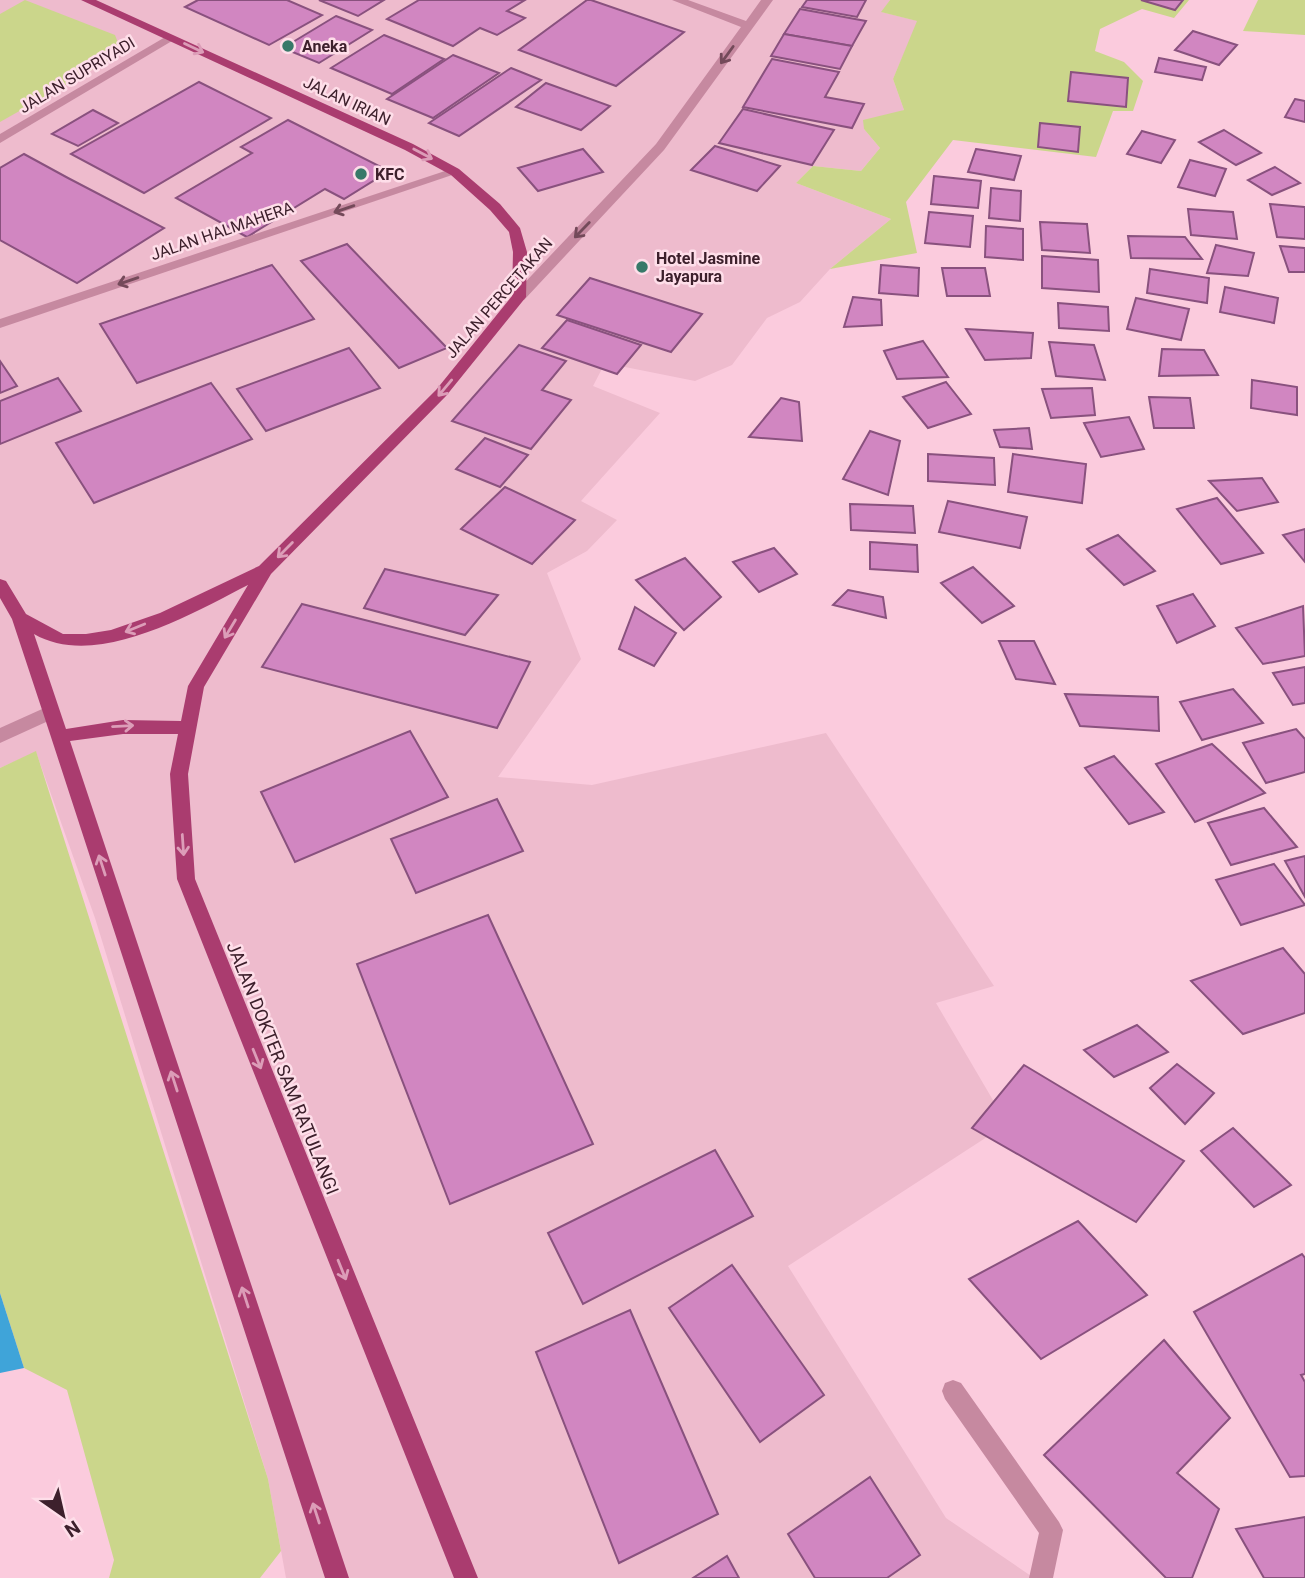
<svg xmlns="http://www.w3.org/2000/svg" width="1305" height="1578" viewBox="0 0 1305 1578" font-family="Roboto,sans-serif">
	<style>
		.built { fill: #eebbcd }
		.green { fill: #cbd68b }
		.water { fill: #3fa4d9 }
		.building { fill: #d186c1; stroke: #89517e; stroke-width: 2 }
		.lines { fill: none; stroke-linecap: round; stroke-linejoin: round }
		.minor { fill: #c689a0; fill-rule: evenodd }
		.major { fill: #aa3c6f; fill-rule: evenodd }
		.oneway { stroke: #dc9db8 }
		.oneway2 { stroke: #744a5a }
		.poi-dot { fill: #387969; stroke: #fedee9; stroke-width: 2.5 }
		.labels { text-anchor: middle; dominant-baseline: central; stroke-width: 5; stroke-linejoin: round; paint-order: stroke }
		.far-poi-label { font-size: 16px; font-weight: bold; fill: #3d202c; stroke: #fedee9; text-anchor: start }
		.far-street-label { font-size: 16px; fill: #3d202c; stroke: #fedee9 }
		.street-label { font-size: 18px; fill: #3d202c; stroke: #fedee9 }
	</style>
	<rect width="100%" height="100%" fill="#fbcbdd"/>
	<path class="built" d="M0,0H890L882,12L918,21L893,79L904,110L864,129L880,148L861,171L813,166L796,183L891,219L830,269L800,302L767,318L732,365L695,381L605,363L593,386L660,413L581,501L617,520L587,551L547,573L581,659L498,777L592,785L826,733L994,986L936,1003L1007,1124L788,1266L946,1518L1034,1578H286L268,1479L95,918L36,752L0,768Z"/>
	<g class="green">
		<path d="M25,0L115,35L122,53L0,122V14Z"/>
		<path d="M890,0H1189L1174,18L1142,9L1100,29L1095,51L1124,62L1143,81L1133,111H1113L1096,157L953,140L906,202L917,253L830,269L891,219L796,183L813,166L861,171L880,148L864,129L863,120L904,110L893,79L917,21L881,12Z"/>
		<path d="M1258,0H1305V35L1243,31Z"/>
		<path d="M36,751L268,1479L281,1551L260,1578H109L114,1560L67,1390L24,1368L0,1293V768Z"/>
	</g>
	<path class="water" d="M0,1293L24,1368L0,1373Z"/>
	<g class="building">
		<path d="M198,0H287L322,15L269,45L185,7Z"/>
		<path d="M319,0H384L358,16Z"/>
		<path d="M419,0H525L507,11L525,18L497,35L480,28L453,46L387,19Z"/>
		<path d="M587,0H591L684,32L616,86L519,50Z"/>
		<path d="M807,0H866L857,17L802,7Z"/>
		<path d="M1141,0H1183L1175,10Z"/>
		<path d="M800,9L866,21L852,46L784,34Z"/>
		<path d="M336,16L372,30L319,63L283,48Z"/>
		<path d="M1193,31L1237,45L1219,65L1175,50Z"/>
		<path d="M784,34L852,46L840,69L771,56Z"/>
		<path d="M384,35L444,59L392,94L331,68Z"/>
		<path d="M453,55L499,73L433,118L387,99Z"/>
		<path d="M1159,58L1206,67L1202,80L1155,72Z"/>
		<path d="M772,59L839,72L825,97L864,104L852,128L743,107Z"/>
		<path d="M511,68L541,80L459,136L429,123Z"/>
		<path d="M1071,72L1128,78L1126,107L1068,101Z"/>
		<path d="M199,82L271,118L144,193L71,154Z"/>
		<path d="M546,83L610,106L581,130L516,107Z"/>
		<path d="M1295,99L1305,101V122L1285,117Z"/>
		<path d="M743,109L834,130L812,165L719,143Z"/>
		<path d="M93,110L118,123L78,146L52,134Z"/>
		<path d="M288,120L389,171L344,199L325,189L247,237L176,198L252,153L241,147Z"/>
		<path d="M1040,123L1080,127L1078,152L1038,147Z"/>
		<path d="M1224,130L1261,153L1236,165L1199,142Z"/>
		<path d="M1142,131L1175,140L1161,163L1127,154Z"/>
		<path d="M715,146L780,166L757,191L691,170Z"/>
		<path d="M583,149L603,172L538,191L518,168Z"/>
		<path d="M976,149L1021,156L1014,180L968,172Z"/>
		<path d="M24,154L68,178L164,228L77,283L0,240V168Z"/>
		<path d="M1190,160L1226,169L1215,196L1178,187Z"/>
		<path d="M1275,167L1300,183L1272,195L1248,180Z"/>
		<path d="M934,176L981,181L978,208L931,204Z"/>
		<path d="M991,188L1021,191L1020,221L989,218Z"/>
		<path d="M1270,204L1305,207V239L1277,237Z"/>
		<path d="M1188,209L1233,212L1237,239L1191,235Z"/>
		<path d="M929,212L973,216L970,247L925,243Z"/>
		<path d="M1040,222L1087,224L1090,253L1042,250Z"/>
		<path d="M986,226L1023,229V260L985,257Z"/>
		<path d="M1128,236L1185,237L1202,259L1131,258Z"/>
		<path d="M347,244L447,348L399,368L301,261Z"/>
		<path d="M1216,245L1254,253L1248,276L1207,273Z"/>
		<path d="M1280,246L1305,248V272H1289Z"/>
		<path d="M1042,256L1098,260L1099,292L1042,288Z"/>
		<path d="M272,265L314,319L137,383L100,324Z"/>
		<path d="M881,265L919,268L918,296L879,293Z"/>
		<path d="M942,268H985L990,296H947Z"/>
		<path d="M1150,269L1209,278L1207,303L1147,293Z"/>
		<path d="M590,278L702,314L671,352L557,315Z"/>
		<path d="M1225,287L1278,298L1274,323L1220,312Z"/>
		<path d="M853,297L881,300L882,325L844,327Z"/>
		<path d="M1136,298L1189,309L1181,340L1127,329Z"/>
		<path d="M1058,303L1108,307L1109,331L1059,328Z"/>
		<path d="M567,320L641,345L617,374L542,348Z"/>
		<path d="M966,329L1033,333L1031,358L985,360Z"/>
		<path d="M923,341L948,377L897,379L884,351Z"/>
		<path d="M1049,342L1094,345L1105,380L1056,376Z"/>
		<path d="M519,345L566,361L542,390L571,400L531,449L452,421Z"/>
		<path d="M349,348L380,388L266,431L237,389Z"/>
		<path d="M1162,349L1204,350L1218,375L1159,376Z"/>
		<path d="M0,361L17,386L0,393Z"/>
		<path d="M58,378L81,411L0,444V401Z"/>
		<path d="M1252,380L1297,387V415L1251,408Z"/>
		<path d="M946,382L971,414L928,428L903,397Z"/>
		<path d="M211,383L252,439L94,503L56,443Z"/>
		<path d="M1092,388L1095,415L1051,418L1042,389Z"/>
		<path d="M1149,397L1190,398L1194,428H1154Z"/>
		<path d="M781,398L799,402L802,441L749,437Z"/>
		<path d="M1129,417L1144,449L1101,457L1084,423Z"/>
		<path d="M1029,428L1032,449L1000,447L994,430Z"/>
		<path d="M870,431L900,441L888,495L843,479Z"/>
		<path d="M485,438L528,455L500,487L456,469Z"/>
		<path d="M928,454L994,458L995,485L928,481Z"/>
		<path d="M1013,454L1086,464L1082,503L1008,492Z"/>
		<path d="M1262,478L1278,502L1237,511L1209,481Z"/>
		<path d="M505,487L575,520L532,564L461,529Z"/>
		<path d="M1217,498L1263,553L1221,564L1177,509Z"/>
		<path d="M948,501L1027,517L1020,548L939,532Z"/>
		<path d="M850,504L913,506L915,533L851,530Z"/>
		<path d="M1305,529V562L1283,535Z"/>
		<path d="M1118,535L1155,571L1124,585L1087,549Z"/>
		<path d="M870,542L917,545L918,572L870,569Z"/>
		<path d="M774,548L797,574L759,592L733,562Z"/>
		<path d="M685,558L721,597L684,630L636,580Z"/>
		<path d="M973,567L1014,606L982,623L941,583Z"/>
		<path d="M385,569L498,595L465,635L364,608Z"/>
		<path d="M848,590L883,597L886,618L833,605Z"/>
		<path d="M1193,594L1215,626L1177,643L1157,606Z"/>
		<path d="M302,604L530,662L497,728L262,667Z"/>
		<path d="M1303,606L1305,656L1263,664L1236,628Z"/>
		<path d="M635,607L676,633L654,666L619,649Z"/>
		<path d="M999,641H1034L1055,684L1016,679Z"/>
		<path d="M1305,667V703L1293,705L1273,673Z"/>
		<path d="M1233,689L1263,723L1202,740L1180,702Z"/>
		<path d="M1065,694L1158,697L1159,731L1080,726Z"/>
		<path d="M1296,729L1305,739V772L1266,783L1243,743Z"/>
		<path d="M410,731L448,797L295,862L261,792Z"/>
		<path d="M1212,744L1265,793L1195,822L1156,764Z"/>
		<path d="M1114,756L1164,812L1129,824L1085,768Z"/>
		<path d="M497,799L523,851L416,893L391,839Z"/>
		<path d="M1264,808L1297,847L1231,865L1208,823Z"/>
		<path d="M1305,856V897L1285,861Z"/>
		<path d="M1274,864L1305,905L1241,925L1216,880Z"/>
		<path d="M488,915L593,1144L450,1204L357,964Z"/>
		<path d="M1283,948L1305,974V1013L1243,1034L1191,981Z"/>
		<path d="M1137,1025L1168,1052L1114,1077L1084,1050Z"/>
		<path d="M1177,1064L1214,1093L1185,1124L1150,1088Z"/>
		<path d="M1024,1065L1184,1161L1136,1222L972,1128Z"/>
		<path d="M1233,1128L1291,1185L1254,1207L1201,1151Z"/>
		<path d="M715,1150L753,1216L583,1304L548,1233Z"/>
		<path d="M1078,1221L1147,1295L1041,1359L969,1279Z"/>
		<path d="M1302,1254L1305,1258V1374L1301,1375L1305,1382V1476L1290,1477L1194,1312Z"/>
		<path d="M732,1265L824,1395L760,1442L669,1308Z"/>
		<path d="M630,1310L718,1514L619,1563L536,1352Z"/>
		<path d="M1164,1340L1230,1418L1177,1473L1219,1509L1192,1578H1166L1044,1455Z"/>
		<path d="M870,1477L920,1555L887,1578H815L788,1534Z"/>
		<path d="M1305,1517V1578H1264L1236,1529Z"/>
		<path d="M727,1556L739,1578H693Z"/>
	</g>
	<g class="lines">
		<g class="minor">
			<path d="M672,0H688L746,21L761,0H773L664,150L524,300H514V294L656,144L741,27Z"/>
			<path d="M167,36L177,38L0,143V134Z"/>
			<path d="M451,169L461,172L0,328V319Z"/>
			<path d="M51,705L57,707L59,712L57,717L0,743V728Z"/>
			<path d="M953,1380L961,1383L1059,1522L1063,1530L1053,1578H1029L1039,1533L945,1399L942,1391L945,1383Z"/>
		</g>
		<path class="major" d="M81,0H96L413,144L459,169L500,204L520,228L527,252L526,297L446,396L271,574L204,687L188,774L195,879L478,1578H454L177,879L170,774L178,734H123L70,741L349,1578H325L51,737L12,619L0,598V579L6,581L26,614L63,634H86L111,630L160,613L259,566L436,390L512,296L513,252L509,232L490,210L451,175L405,150ZM248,585L188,686L181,721L123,720L66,729L34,634C96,670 191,614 248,585Z"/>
	</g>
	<defs><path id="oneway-shaft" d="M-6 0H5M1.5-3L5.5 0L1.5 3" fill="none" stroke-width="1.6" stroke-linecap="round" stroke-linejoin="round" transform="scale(1.75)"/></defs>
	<g class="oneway">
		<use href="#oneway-shaft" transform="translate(194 48) rotate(25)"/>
		<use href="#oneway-shaft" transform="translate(423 154) rotate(28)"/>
		<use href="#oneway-shaft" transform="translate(445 388) rotate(130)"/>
		<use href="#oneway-shaft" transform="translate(285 550) rotate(135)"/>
		<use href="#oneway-shaft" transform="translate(135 628) rotate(158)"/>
		<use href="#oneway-shaft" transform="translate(230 629) rotate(121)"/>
		<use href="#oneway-shaft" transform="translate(123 726) rotate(-3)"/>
		<use href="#oneway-shaft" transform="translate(183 845) rotate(86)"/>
		<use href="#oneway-shaft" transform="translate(102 865) rotate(-108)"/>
		<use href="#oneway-shaft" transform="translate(257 1059) rotate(68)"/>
		<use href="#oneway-shaft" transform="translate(174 1081) rotate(-108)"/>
		<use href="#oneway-shaft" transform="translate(342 1270) rotate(68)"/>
		<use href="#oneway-shaft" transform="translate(245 1297) rotate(-108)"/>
		<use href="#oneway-shaft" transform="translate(316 1513) rotate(-108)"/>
	</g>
	<g class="oneway2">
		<use href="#oneway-shaft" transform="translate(727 55) rotate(126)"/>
		<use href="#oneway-shaft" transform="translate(344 209) rotate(161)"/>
		<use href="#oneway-shaft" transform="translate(582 230) rotate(134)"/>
		<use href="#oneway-shaft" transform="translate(128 281) rotate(161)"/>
	</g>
	<g class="poi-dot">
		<circle cx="288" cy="46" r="7"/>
		<circle cx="361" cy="174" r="7"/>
		<circle cx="642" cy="267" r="7"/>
	</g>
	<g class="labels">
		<g class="far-poi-label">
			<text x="302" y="46">Aneka</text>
			<text x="375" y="174">KFC</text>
			<text x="656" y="258">Hotel Jasmine<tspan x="656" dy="18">Jayapura</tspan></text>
		</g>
		<g class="far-street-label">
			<text transform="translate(77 75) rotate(-31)">JALAN SUPRIYADI</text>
			<text transform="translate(347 101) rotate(25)">JALAN IRIAN</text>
			<text transform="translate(222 231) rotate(-19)">JALAN HALMAHERA</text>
			<text transform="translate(499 298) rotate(-49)">JALAN PERCETAKAN</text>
		</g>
		<g class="street-label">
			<text transform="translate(283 1068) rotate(68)">JALAN DOKTER SAM RATULANGI</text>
		</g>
	</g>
	<g transform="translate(63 1515) rotate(146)" stroke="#fedee9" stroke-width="5" paint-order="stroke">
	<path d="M0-5L12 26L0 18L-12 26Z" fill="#3d202c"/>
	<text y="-10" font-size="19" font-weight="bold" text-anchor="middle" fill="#3d202c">N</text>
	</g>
</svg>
